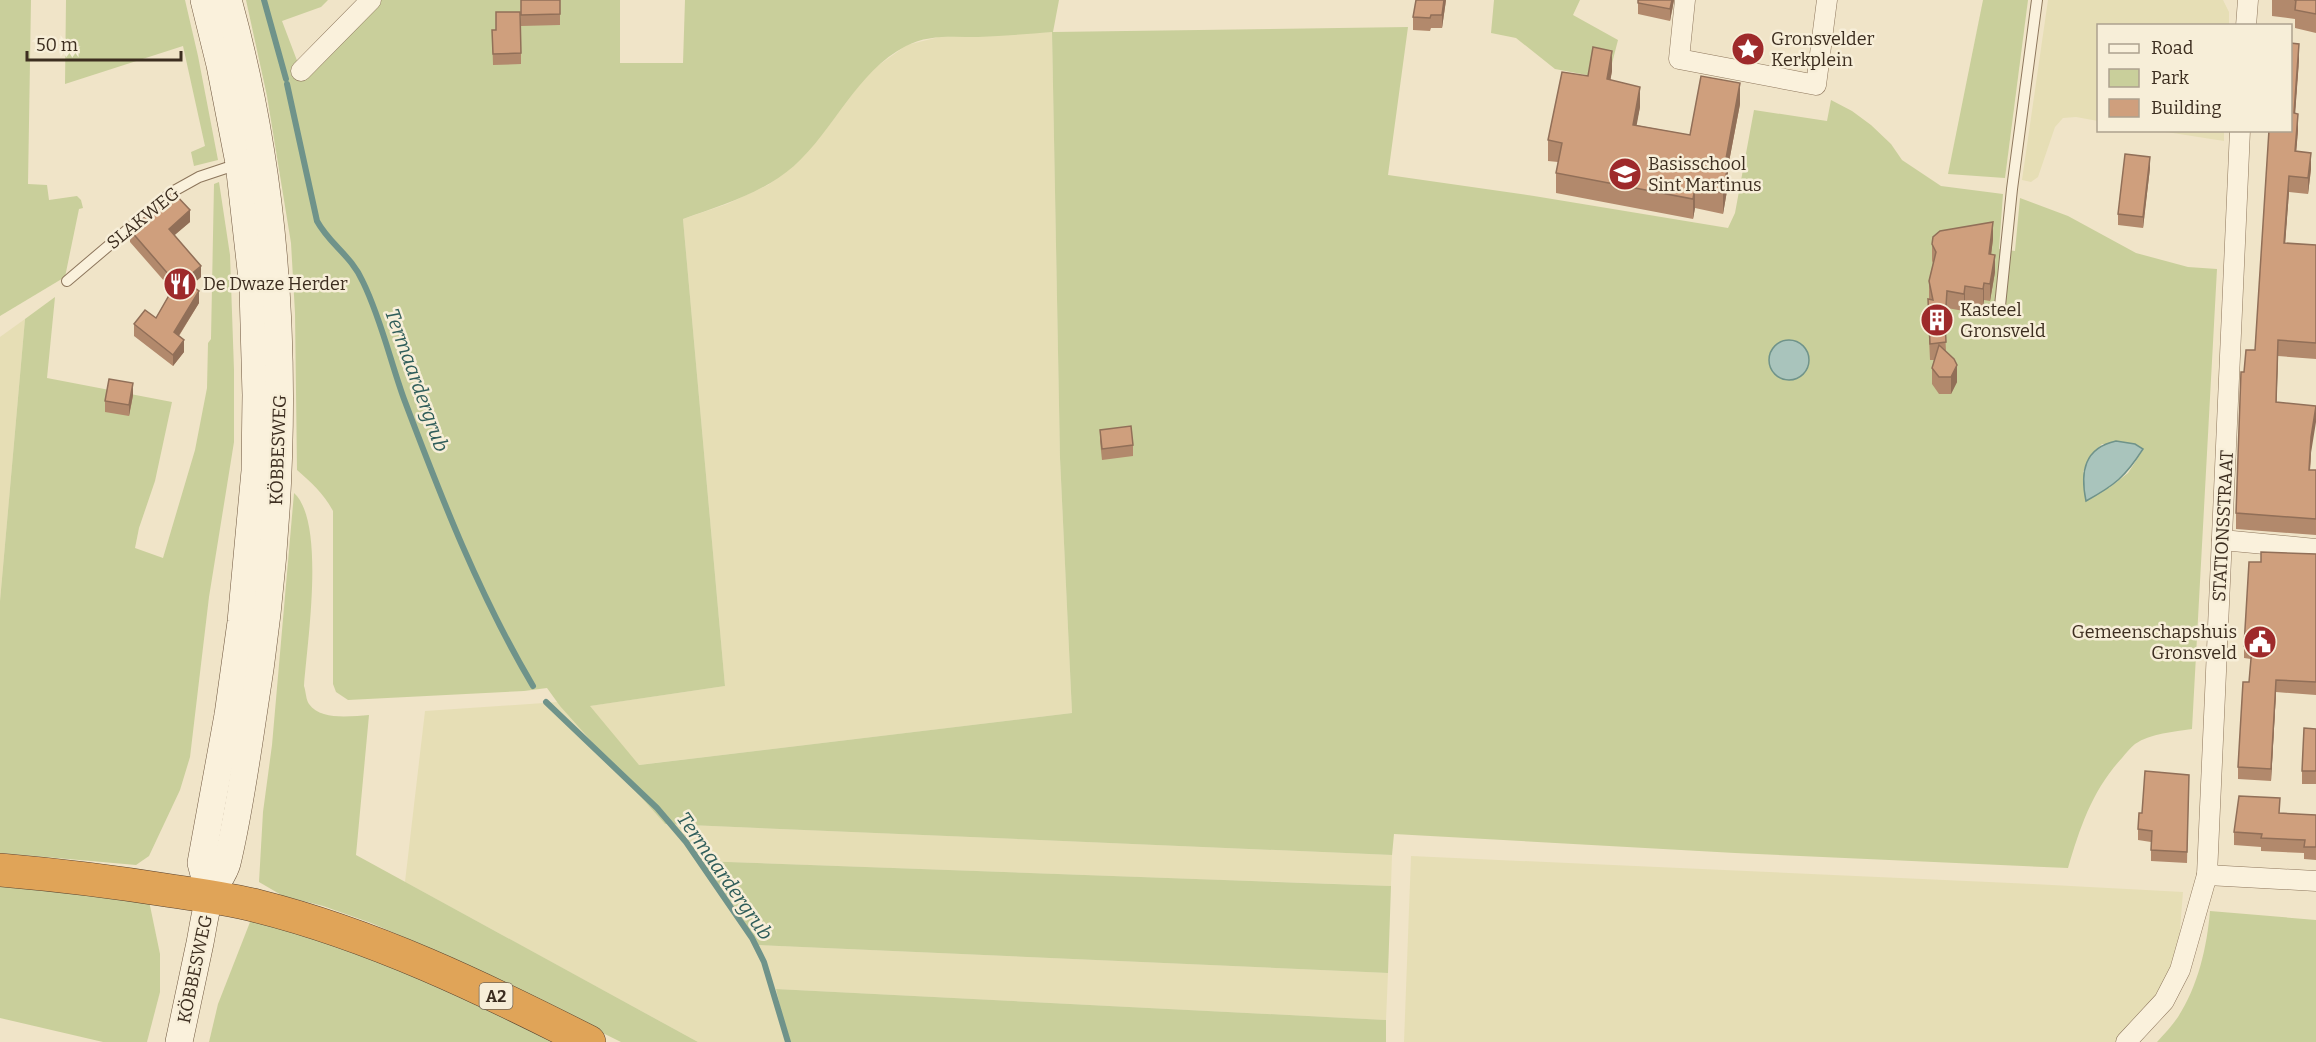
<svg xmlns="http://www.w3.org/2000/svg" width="2316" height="1042" viewBox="0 0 2316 1042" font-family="Bitter,serif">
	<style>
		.farmland { fill: #e6deb5 }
		.green { fill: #c9cf9b; fill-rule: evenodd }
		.water { fill: #a9c4bc; stroke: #6f938a; stroke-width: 1.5 }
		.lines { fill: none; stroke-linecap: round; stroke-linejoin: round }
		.stream { stroke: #6f938a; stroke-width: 6 }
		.lane-casing { stroke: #8d765c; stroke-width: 12 }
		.street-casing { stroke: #8d765c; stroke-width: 21 }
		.secondary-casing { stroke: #6f573f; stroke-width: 28 }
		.highway-casing { stroke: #5b4430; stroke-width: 34 }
		.lane { stroke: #faf1dc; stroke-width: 10 }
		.street { stroke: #faf1dc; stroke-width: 20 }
		.secondary { stroke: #faf1dc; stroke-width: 27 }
		.highway { stroke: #e0a458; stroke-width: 33 }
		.wall { fill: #b2896c }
		.shaded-wall { fill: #916f58 }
		.building { fill: #cf9f7d; stroke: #916f58; stroke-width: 1.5 }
		.labels { text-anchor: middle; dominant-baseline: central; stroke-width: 5; stroke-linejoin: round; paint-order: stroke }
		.shield { fill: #f7eed8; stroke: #756857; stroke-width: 1.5 }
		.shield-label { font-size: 16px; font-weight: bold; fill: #3d2e20 }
		.poi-label { font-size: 18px; fill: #3d2e20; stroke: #f7eed8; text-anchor: start }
		.street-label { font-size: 18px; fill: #3d2e20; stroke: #f7eed8 }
		.water-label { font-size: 20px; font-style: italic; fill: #2f5d5a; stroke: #f7eed8 }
	</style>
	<rect width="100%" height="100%" fill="#f0e4c8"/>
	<g class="farmland">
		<path d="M2048,0H2223L2229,12V25L2098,26V121L2076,117L2063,118L2055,127L2038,177L2031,182L2022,180Z"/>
		<path d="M1052,32L1060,458L1072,713L638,765L589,706L725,686L683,219L727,204L768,185L795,165L830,124L869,72L907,45L939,37Z"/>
		<path d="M2160,131H2224V141Z"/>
		<path d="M25,319L0,601V337Z"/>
		<path d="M558,702L665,824L1392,855L1391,886L700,861L731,900L756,945L1388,973L1386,1020L776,989L788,1042H698L405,882L425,711Z"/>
		<path d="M1411,856L2033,884L2183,892L2179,942L2170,977L2122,1042H1404Z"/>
	</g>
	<g class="green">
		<path d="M0,0H31L28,184L47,185L49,200L77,196L81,200L83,208L79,209L65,277L0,316Z"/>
		<path d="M66,0H185L198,56L218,160L194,166L191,152L205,146L183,46L65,84Z"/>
		<path d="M246,0H328L321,7L282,21L304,79L380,0H620V63H683L685,0H1059L1053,32L1408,27L1388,175L1534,196L1728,228L1735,213L1754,110L1827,121L1831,100L1852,111L1871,125L1891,144L1902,160L1941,186L2003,194L1999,249L2015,251L2020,198L2068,216L2136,253L2188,267L2217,269L2192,729C2174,732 2151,733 2135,744C2130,748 2126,753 2122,758C2093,789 2080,827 2068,868L1735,853L1394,834L1392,855L665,824L560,706L547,688L524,691L348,700L336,692L333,684V511C324,494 311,482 297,470L295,313L291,243L267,96ZM1052,32L1060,458L1072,713L639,765L590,706L725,686L683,219C722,205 763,193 794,166C835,129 856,72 906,46C928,34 955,37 978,37C1003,36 1027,34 1052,32ZM1792,341L1802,346L1781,378L1771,369ZM2102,444H2135L2143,450L2128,473L2109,488L2083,472L2091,455Z"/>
		<path d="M1494,0H1580L1573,15L1618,40L1608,79L1555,69L1516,38L1491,33Z"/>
		<path d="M1983,0H2028L2005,178L1948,174Z"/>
		<path d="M219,182L230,255L234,370V442L209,597L190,757L180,790L149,856L136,865L0,853V601L25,319L55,297L47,378L172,402L155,481L139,528L135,548L163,558L195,450L207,388L208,343L211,339L214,184Z"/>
		<path d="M294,493C326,522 307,643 304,686C306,692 306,700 309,704C321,721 352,716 369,715L356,855L698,1042H621L434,950L371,923L323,906L283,896L259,882L263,812L272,745Z"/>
		<path d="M699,861L1391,886L1388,973L756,945C741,914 722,886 699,861Z"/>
		<path d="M0,881L148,896L160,954V992L147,1042H103L0,1018Z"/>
		<path d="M2210,911L2316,920V1042H2157C2164,1034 2172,1026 2178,1017C2198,986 2207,947 2210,911Z"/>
		<path d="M252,917L330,936L566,1042H209L218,1004Z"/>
		<path d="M776,989L1386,1020V1042H788Z"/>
	</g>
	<g class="water">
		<circle cx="1789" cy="360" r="20"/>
		<path d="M2116,441L2135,444L2143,449C2125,477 2115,485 2086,501C2080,472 2084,448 2116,441Z"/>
	</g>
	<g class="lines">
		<g class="stream">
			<path d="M264,0L286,79"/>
			<path d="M287,84L317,221C330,245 351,255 363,282C381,319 390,360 404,399C441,497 479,595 533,686"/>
			<path d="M546,702L657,808L686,842L752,938L764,962L788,1042"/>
		</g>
		<g class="lane-casing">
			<g id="lane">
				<path d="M67,281L172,192L199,177L238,164"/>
				<path d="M2000,306L2012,189L2037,0"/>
			</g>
		</g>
		<g class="street-casing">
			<g id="street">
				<path d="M1685,0L1679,59L1816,85L1827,0"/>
				<path d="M2246,26L2248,0"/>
				<path d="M301,71L371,0"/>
				<path d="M2222,540L2316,549"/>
				<path d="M2207,875L2316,881"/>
				<path d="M2126,1042L2164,1001L2180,970L2207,875L2240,130"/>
			</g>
		</g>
		<g class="secondary-casing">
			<g id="secondary">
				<path d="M204,0L220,65L239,163L253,288L256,395L255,471L241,622L228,715L201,863L210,897"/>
				<path d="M179,1042C186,1009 193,976 200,943C203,928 205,911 210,896C214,885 224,875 227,863C238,817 245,769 252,722C291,483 293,235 228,0"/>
			</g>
		</g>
		<g class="highway-casing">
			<path id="highway" d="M0,870C58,875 115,882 172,891C200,895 229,899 257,906C373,935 483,988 589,1042"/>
		</g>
		<use href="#lane" class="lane"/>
		<use href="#street" class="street"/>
		<use href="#secondary" class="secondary"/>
		<use href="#highway" class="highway"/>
	</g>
	<g class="wall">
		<path d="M521,0H560V25L521,26Z"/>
		<path d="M1446,0L1442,28H1431L1430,31L1413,30V17Z"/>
		<path d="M1638,0H1674L1670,21L1638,14Z"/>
		<path d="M2272,0H2316V33L2295,28V19L2272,16Z"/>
		<path d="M492,30H496L521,53V64L493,65Z"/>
		<path d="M2299,60L2295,113L2298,130L2296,152L2311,169L2308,194L2289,192L2285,243L2316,245V359L2278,356L2276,402L2311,453L2310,470H2316V535L2236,529V513L2244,372L2255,350Z"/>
		<path d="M1612,71L1610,80L1640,107L1636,125L1690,135L1740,104L1728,167V185L1723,214L1695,208L1693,219L1556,193V173L1558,162L1548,161V140L1588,76Z"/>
		<path d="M2150,168L2143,228L2118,225V214Z"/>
		<path d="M190,222L174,235L201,277L191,285L199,303L179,336L184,352L173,366L134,336V324L156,318L172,290L130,242V230Z"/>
		<path d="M1993,239L1991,255L1995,272L1990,301L1984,300L1983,306L1965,303L1964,311L1947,308L1945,329L1946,352L1957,382L1951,394H1939L1932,384V368L1934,360H1930L1928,316V299H1929V281L1933,263L1932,261V244Z"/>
		<path d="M133,395L129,416L105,412V401Z"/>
		<path d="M1100,430L1133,445V456L1102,460L1100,441Z"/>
		<path d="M2316,554V695L2276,692L2271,781L2238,779V767L2249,682L2251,659L2244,658V646L2261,562Z"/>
		<path d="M2316,729V784H2302V771Z"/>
		<path d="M2189,775L2187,863L2151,861V842L2138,840V829L2142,813Z"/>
		<path d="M2280,813L2316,815V860L2304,859V853L2261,851V847L2234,845V832Z"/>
	</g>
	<g class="shaded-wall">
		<path d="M1444,0H1446L1442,28V15Z"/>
		<path d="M1672,0H1674L1670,21V9Z"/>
		<path d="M2299,44V60L2294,129V113Z"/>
		<path d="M1612,51V71L1607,100V79Z"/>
		<path d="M1740,83V104L1728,167V185L1723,214V193L1725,164Z"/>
		<path d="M1640,87V107L1633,145V125Z"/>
		<path d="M2298,114V130L2295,167V151Z"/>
		<path d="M2311,153V169L2308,194V178Z"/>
		<path d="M2150,157V168L2143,228V217Z"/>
		<path d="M2289,176V192L2284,259V243Z"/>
		<path d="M1695,188V208L1693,219V199Z"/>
		<path d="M190,210V222L169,240V229Z"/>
		<path d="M1993,222V239L1989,271V254Z"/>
		<path d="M1995,255V272L1990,301V284Z"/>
		<path d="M201,266V277L184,292V280Z"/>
		<path d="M1984,283V300L1983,306V289Z"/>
		<path d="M1965,286V303L1964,311V294Z"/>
		<path d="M199,291V303L174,343V332Z"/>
		<path d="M1947,291V308L1945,338V321Z"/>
		<path d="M184,340V352L173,366V355Z"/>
		<path d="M2278,340V356L2276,418V402Z"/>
		<path d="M1957,365V382L1951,394V377Z"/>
		<path d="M133,383V395L129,416V405Z"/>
		<path d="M2316,406V422L2311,453L2309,486L2311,437Z"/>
		<path d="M2276,680V692L2271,781V769Z"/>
	</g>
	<g class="building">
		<path d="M521,0H560V14L521,15Z"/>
		<path d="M1416,0H1444L1442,15H1431L1430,18L1413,17Z"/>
		<path d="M1638,0H1672L1670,9L1638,3Z"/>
		<path d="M2294,0H2316V14L2295,10L2296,0Z"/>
		<path d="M496,12H520L521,53L493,54L492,30H496Z"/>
		<path d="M2290,43L2299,44L2294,113L2298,114L2295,151L2311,153L2308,178L2289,176L2284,243L2316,245V343L2278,340L2276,402L2316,406L2311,437L2309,470H2316V519L2236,513L2241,372H2244L2246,350H2255L2269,130H2290Z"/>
		<path d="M1593,47L1612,51L1607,79L1640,87L1633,125L1690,135L1701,76L1740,83L1725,164H1728L1723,193L1695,188L1693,199L1556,173L1562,143L1548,140L1562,72L1588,76Z"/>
		<path d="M2125,154L2150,157L2143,217L2118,214Z"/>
		<path d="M173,192L190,210L169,229L201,266L184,280L199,291L174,332L184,340L173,355L134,324L145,310L156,318L176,283L130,230Z"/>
		<path d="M1993,222L1989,254L1995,255L1990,284L1984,283L1983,289L1965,286L1964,294L1947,291L1945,321L1946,342L1930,344L1928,299L1933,300L1929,281L1936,252L1932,244L1933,237L1940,231Z"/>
		<path d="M1939,345L1954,359L1957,365L1951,377H1939L1932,368Z"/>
		<path d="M109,379L133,383L129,405L105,401Z"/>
		<path d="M1131,426L1133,445L1102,449L1100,430Z"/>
		<path d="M2261,552L2316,554V682L2276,680L2271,769L2238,767L2243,682H2249L2252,647L2244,646L2249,562H2261Z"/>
		<path d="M2304,728L2316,729V771H2302Z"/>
		<path d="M2145,771L2189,775L2187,852L2151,850L2152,831L2138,829L2139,813H2142Z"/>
		<path d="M2239,796L2280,798L2279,813L2316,815V847H2304L2305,840L2261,838L2262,834L2234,832Z"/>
	</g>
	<defs>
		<g id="sight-disc" transform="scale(1.725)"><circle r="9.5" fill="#9e2a2b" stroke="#f7eed8"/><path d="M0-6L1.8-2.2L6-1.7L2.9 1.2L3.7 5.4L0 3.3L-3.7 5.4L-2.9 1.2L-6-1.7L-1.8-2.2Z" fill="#fff"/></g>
		<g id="school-disc" transform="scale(1.725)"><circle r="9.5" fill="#9e2a2b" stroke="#f7eed8"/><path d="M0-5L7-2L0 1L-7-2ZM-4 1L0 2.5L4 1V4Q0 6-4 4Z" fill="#fff"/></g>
		<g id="restaurant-disc" transform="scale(1.725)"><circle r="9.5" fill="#9e2a2b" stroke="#f7eed8"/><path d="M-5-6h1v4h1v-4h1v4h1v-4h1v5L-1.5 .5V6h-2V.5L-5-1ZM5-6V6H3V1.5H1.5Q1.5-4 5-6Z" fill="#fff"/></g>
		<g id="building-disc" transform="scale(1.725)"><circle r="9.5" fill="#9e2a2b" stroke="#f7eed8"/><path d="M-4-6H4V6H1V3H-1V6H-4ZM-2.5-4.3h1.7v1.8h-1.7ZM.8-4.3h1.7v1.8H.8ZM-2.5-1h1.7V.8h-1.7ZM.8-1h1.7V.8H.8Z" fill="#fff"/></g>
		<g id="civic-disc" transform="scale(1.725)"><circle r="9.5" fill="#9e2a2b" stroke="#f7eed8"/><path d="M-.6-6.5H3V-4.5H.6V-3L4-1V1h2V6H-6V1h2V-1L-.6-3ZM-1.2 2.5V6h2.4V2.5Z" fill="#fff"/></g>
	</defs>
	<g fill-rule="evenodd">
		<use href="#sight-disc" x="1748" y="49"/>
		<use href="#school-disc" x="1625" y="174"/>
		<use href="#restaurant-disc" x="180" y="284"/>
		<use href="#building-disc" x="1937" y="320"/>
		<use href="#civic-disc" x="2260" y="642"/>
	</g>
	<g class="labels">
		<rect class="shield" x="479.5" y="983" width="33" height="26" rx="4.5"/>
		<g class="shield-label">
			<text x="496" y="996">A2</text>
		</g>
		<g class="poi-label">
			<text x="1771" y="39">Gronsvelder<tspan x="1771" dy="21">Kerkplein</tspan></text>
			<text x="1648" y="164">Basisschool<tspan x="1648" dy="21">Sint Martinus</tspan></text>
			<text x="203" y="284">De Dwaze Herder</text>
			<text x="1960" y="310">Kasteel<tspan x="1960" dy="21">Gronsveld</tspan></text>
			<text x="2237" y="632" text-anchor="end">Gemeenschapshuis<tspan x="2237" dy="21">Gronsveld</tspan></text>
		</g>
		<g class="street-label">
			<text transform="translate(143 218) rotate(-39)">SLAKWEG</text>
			<text transform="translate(278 450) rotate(-88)">KÖBBESWEG</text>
			<text transform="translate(2223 526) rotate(-87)">STATIONSSTRAAT</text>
			<text transform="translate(195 969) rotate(-78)">KÖBBESWEG</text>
		</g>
		<g class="water-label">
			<text transform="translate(417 380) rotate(70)">Termaardergrub</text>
			<text transform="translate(725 876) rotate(55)">Termaardergrub</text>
		</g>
	</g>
	<rect x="2097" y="24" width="195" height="108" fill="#f7eed8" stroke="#ada18e" stroke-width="1.5"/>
	<rect x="2109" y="44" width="30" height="9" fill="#faf1dc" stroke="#ada18e" stroke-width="1.5"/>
	<text x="2151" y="54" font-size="18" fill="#3d2e20">Road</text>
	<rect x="2109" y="69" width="30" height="18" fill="#c9cf9b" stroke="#ada18e" stroke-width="1.5"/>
	<text x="2151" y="84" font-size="18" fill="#3d2e20">Park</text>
	<rect x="2109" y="99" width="30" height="18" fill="#cf9f7d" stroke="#ada18e" stroke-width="1.5"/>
	<text x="2151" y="114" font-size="18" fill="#3d2e20">Building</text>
	<path d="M27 51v9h154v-9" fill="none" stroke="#3d2e20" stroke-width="3"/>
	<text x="36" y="51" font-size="18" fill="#3d2e20" stroke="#f7eed8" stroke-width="4.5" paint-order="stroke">50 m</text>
</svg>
